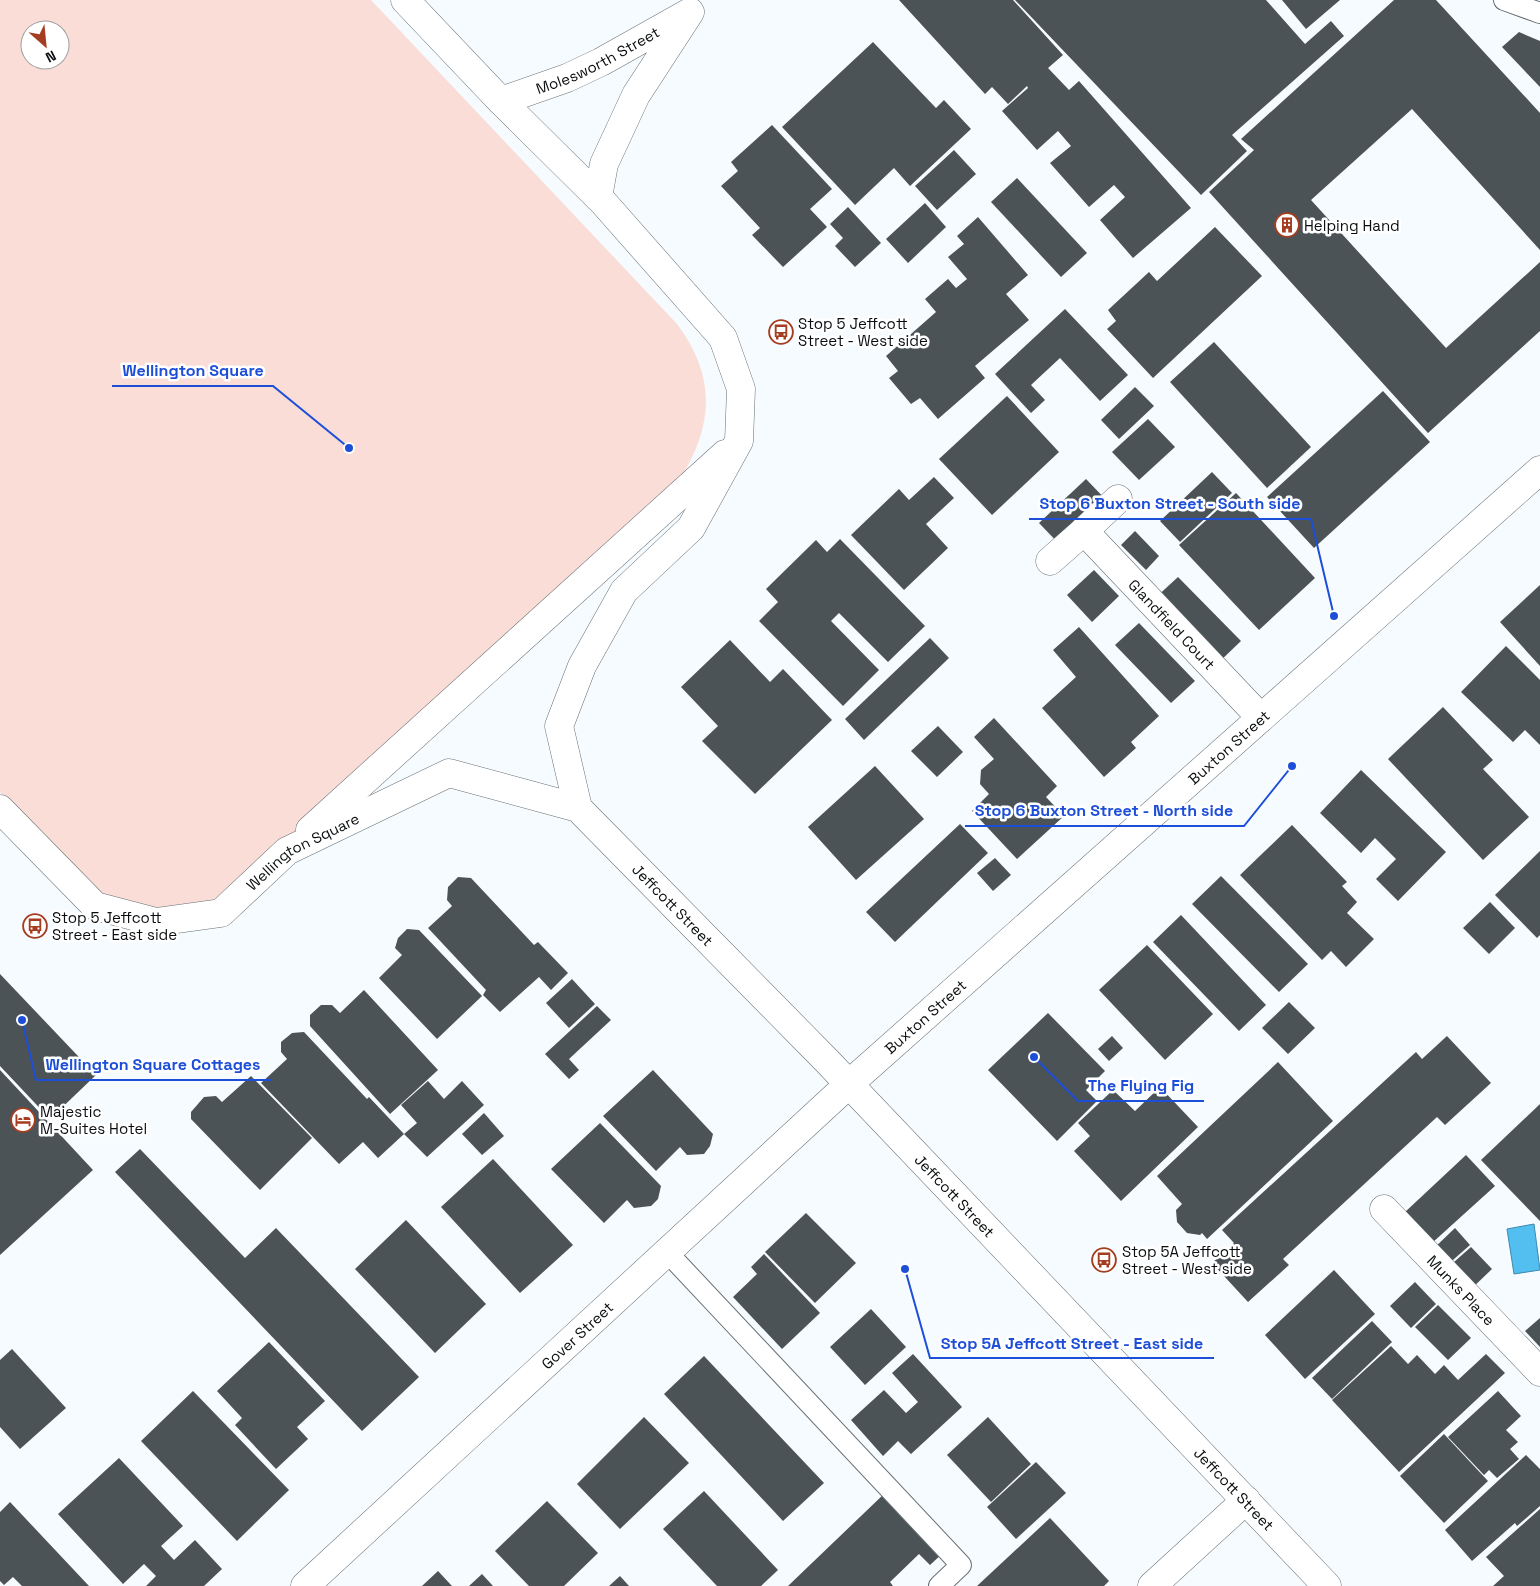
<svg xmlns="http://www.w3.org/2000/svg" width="1540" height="1586" viewBox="0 0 1540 1586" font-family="'Space Grotesk',sans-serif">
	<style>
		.green { fill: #f9ddd6; fill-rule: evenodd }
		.water { fill: #53bef0; stroke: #3d89ac }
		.building { fill: #4b5357 }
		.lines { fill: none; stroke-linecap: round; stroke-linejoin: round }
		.lane-casing { stroke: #677074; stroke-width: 22 }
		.street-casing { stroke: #677074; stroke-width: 29 }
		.secondary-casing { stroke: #677074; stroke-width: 29 }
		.lane { stroke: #fff; stroke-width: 20 }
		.street { stroke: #fff; stroke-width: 28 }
		.secondary { stroke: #fff; stroke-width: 28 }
		.labels { text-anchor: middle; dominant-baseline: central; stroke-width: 5; stroke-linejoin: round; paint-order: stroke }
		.street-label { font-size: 15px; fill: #0a0d0f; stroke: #fff }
		.poi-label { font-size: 15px; fill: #0a0d0f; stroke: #fff; text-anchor: start }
		.leader { fill: none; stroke: #1d4ed8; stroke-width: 2 }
		.callout-dot { fill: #1d4ed8; stroke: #fff; stroke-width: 2 }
		.callout-label { font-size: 16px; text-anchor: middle; font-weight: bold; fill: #1d4ed8; stroke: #fff; stroke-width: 5; stroke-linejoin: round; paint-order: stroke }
	</style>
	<rect width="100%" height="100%" fill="#f6fbff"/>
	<path class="green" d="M0,0H371L677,324C716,376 714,425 680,479L248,877L227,892L204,904L155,910L109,898L89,886L0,792ZM30,30H60V60H30Z"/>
	<path class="water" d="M1534,1224L1540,1270L1514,1274L1507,1229Z"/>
	<g class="building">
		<path d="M899,0H1013L1063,55L1048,68L1069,90L1079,81L1191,208L1133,258L1100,220L1125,197L1114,185L1089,207L1050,163L1071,146L1058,131L1037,150L1002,111L1028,88L1027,86L1008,104L992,87L985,94Z"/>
		<path d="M1015,0H1266L1305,44L1331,21L1344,36L1232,135L1247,151L1201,195Z"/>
		<path d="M1282,0H1340L1306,29Z"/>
		<path d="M1394,0H1436L1540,113V250L1412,109L1311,200L1446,348L1540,262V331L1428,433L1209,192L1254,150L1241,139Z"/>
		<path d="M1519,32L1540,41V87L1502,47Z"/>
		<path d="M873,42L936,108L944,100L971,129L910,186L894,168L855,205L782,127Z"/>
		<path d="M772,125L832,189L810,209L827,227L783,267L752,235L760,228L721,186L738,171L731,162Z"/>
		<path d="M954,150L976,174L937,210L915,186Z"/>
		<path d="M1017,178L1087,253L1061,277L991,202Z"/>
		<path d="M925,203L946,227L908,263L886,239Z"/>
		<path d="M848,207L881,243L855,267L835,246L843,238L830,224Z"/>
		<path d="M978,217L1028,275L1006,294L1029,320L975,366L985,378L938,419L920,398L911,404L889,378L898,371L886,356L936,312L925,299L948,279L956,288L967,279L948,257L964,244L957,236Z"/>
		<path d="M1215,227L1262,276L1153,378L1107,329L1116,321L1108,310L1149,272L1157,281Z"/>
		<path d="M1065,309L1128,375L1100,401L1060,358L1031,385L1045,400L1031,413L995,374Z"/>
		<path d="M1214,342L1311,447L1267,488L1170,382Z"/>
		<path d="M1135,387L1154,406L1119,439L1101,420Z"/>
		<path d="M1383,391L1430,442L1314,548L1267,497Z"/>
		<path d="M1007,396L1059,452L992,515L939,459Z"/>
		<path d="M1148,419L1175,447L1139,480L1112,452Z"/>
		<path d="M1212,472L1232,493L1180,542L1160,521Z"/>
		<path d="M934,477L954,498L926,524L948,548L904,590L851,535L899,489L909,500Z"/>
		<path d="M1086,479L1109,503L1062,547L1039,523Z"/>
		<path d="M1236,493L1315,578L1259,630L1179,545Z"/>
		<path d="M1135,531L1159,556L1146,570L1121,545Z"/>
		<path d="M840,539L925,626L888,662L839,613L831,621L879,670L843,706L759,621L778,602L766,589L816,540L827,552Z"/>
		<path d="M1094,570L1119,596L1092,622L1067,595Z"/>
		<path d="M1178,577L1241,641L1216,665L1153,600Z"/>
		<path d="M1540,585V666L1500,622Z"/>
		<path d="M1139,623L1195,681L1171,703L1115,645Z"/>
		<path d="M1079,627L1159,716L1131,742L1136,748L1104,777L1042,708L1076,677L1053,650Z"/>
		<path d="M930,638L949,658L864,740L845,719Z"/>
		<path d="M730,640L770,682L783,669L832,720L755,794L702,741L718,726L681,687Z"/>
		<path d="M1506,646L1540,680V745L1525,730L1513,742L1461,692Z"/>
		<path d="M1443,707L1493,760L1483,769L1529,817L1483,860L1388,759Z"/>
		<path d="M994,718L1057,786L1046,797L1064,816L1017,859L972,811L989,794L980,784L981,770L994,759L974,737Z"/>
		<path d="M938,726L963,752L937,777L911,751Z"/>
		<path d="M875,766L924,819L856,880L808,827Z"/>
		<path d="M1361,770L1446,852L1398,901L1376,879L1396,859L1375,838L1361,853L1320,813Z"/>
		<path d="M960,824L988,853L895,942L866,912Z"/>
		<path d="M1292,825L1347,882L1342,886L1357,902L1347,913L1374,939L1346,967L1331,951L1322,960L1240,875Z"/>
		<path d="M1540,851V935L1537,938L1495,895Z"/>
		<path d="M995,858L1011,875L993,891L977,873Z"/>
		<path d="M1221,876L1308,964L1279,992L1192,904Z"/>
		<path d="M458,877L471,878L534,945L538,942L568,973L551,990L539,977L500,1012L483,995L486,990L428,928L452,906L447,900L448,887Z"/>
		<path d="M1490,902L1515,928L1489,954L1463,928Z"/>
		<path d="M1181,915L1266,1005L1239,1031L1153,942Z"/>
		<path d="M407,929L419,930L482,996L437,1039L379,978L402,955L395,948L398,938Z"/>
		<path d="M1147,945L1213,1014L1165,1060L1099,990Z"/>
		<path d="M0,974L96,1075L50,1119L0,1066Z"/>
		<path d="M572,979L595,1004L569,1028L546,1003Z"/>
		<path d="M364,990L438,1070L390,1114L310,1026V1015L321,1005H332L340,1013Z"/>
		<path d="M1289,1002L1315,1028L1288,1054L1262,1028Z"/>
		<path d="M597,1006L611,1020L569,1059L579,1070L569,1079L545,1054Z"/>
		<path d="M1048,1013L1105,1071L1086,1090L1097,1101L1057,1141L988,1070Z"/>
		<path d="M304,1032L367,1099L369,1097L404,1134L378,1158L363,1142L339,1164L261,1083L287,1059L281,1052V1042L292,1033Z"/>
		<path d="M1112,1036L1123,1048L1109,1061L1098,1049Z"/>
		<path d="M1447,1036L1491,1083L1445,1125L1437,1117L1283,1259L1289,1265L1248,1302L1212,1263L1234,1243L1222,1230L1416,1052L1422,1059Z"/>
		<path d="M1278,1062L1333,1121L1207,1239L1202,1233L1200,1235L1187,1233L1177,1222L1176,1210L1182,1204L1157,1176Z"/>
		<path d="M0,1070L93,1170L0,1255Z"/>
		<path d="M653,1070L713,1134L710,1146L704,1154L687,1155L680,1147L656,1171L603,1116Z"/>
		<path d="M251,1076L312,1138L260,1190L191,1119V1112L204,1097L216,1096L222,1102Z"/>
		<path d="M428,1081L444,1099L462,1081L484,1105L427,1157L404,1134L417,1123L401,1105Z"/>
		<path d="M1160,1087L1198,1127L1121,1201L1074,1151L1090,1136L1078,1123L1113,1090L1135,1111Z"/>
		<path d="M1540,1104V1221L1481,1160Z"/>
		<path d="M484,1113L504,1136L482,1155L462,1134Z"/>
		<path d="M600,1123L661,1186L658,1199L651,1206L634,1208L627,1200L604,1223L551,1169Z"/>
		<path d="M140,1149L245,1258L276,1228L419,1377L362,1431L115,1172Z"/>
		<path d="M1466,1155L1495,1186L1432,1243L1404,1213Z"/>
		<path d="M493,1159L573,1245L520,1293L441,1207Z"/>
		<path d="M806,1213L856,1263L815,1303L765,1252Z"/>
		<path d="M406,1220L486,1304L435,1353L355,1269Z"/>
		<path d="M1455,1228L1470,1245L1445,1267L1431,1251Z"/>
		<path d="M1471,1247L1492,1269L1467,1293L1445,1270Z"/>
		<path d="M764,1254L820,1313L782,1349L733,1297L757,1274L751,1267Z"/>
		<path d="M1334,1270L1375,1314L1305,1379L1265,1335Z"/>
		<path d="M1415,1282L1436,1304L1411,1328L1390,1306Z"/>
		<path d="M1438,1305L1471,1338L1448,1360L1415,1327Z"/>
		<path d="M871,1309L906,1347L865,1385L830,1347Z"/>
		<path d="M1540,1318V1347L1525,1331Z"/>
		<path d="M1372,1321L1392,1342L1332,1399L1312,1378Z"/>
		<path d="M269,1342L325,1401L297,1427L308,1439L276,1469L235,1425L242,1418L217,1391Z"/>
		<path d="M1391,1346L1408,1364L1417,1355L1435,1374L1444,1365L1458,1380L1486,1354L1505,1373L1399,1472L1332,1400Z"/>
		<path d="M12,1349L66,1408L20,1449L0,1427V1360Z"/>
		<path d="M913,1354L962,1407L911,1454L898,1441L883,1456L851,1420L884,1390L906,1413L918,1402L892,1373Z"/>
		<path d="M704,1356L824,1483L783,1521L664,1394Z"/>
		<path d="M193,1391L289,1490L237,1541L141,1441Z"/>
		<path d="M1498,1391L1521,1416L1506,1430L1518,1442L1510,1449L1519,1459L1497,1478L1489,1470L1484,1475L1448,1437Z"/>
		<path d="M644,1417L689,1463L620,1529L577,1484Z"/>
		<path d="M988,1417L1031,1464L991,1502L947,1455Z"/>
		<path d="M1444,1434L1488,1481L1444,1523L1400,1476Z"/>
		<path d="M1526,1455L1540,1469V1506L1517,1526L1515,1523L1472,1561L1445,1530Z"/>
		<path d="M119,1458L183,1526L161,1546L174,1560L195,1540L222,1569L204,1586H146L156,1576L144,1564L123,1584L58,1514Z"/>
		<path d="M1036,1462L1066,1493L1016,1539L987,1507Z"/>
		<path d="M704,1491L778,1570L761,1586H717L663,1529Z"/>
		<path d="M885,1493L943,1553L930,1565L919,1554L890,1582L893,1586H788Z"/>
		<path d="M547,1501L598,1553L564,1586H529L495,1551Z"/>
		<path d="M10,1502L89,1586H22L13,1577L4,1585L0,1581V1512Z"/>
		<path d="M1540,1509V1586H1493L1504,1576L1486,1557Z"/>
		<path d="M1050,1518L1109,1581L1104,1586H977Z"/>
		<path d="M438,1571L452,1586H422Z"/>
		<path d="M482,1574L493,1586H469Z"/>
		<path d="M620,1576L629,1586H609Z"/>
	</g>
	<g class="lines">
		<g class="lane-casing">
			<g id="lane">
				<path d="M1504,0L1540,13"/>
				<path d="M667,1252L961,1565L939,1586"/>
			</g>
		</g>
		<g class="street-casing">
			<g id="street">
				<path id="s1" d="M501,101L567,78L601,62L690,12L636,95L604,164L598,197"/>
				<path id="s2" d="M1118,499L1084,531L1261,718"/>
				<path d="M1050,561L1084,531"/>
				<path id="s3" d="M1384,1209L1540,1372"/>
				<path id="s4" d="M305,1586L849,1084L1540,470"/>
				<path d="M1152,1586L1246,1500"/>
			</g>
		</g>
		<g class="secondary-casing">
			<g id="secondary">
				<path d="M405,0L501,101L603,202L723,338L741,389L739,441L691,528L624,591L582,666L559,726L578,808"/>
				<path id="s5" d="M0,809L95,906L156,922L221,913L287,851L449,773L578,808L827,1061L1327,1586"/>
				<path d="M310,830L725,454"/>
			</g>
		</g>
		<use href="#lane" class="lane"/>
		<use href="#street" class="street"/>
		<use href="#secondary" class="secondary"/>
	</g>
	<defs>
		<g id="building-ring" transform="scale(1.25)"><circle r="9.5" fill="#fff" stroke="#a53d20" stroke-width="1.5"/><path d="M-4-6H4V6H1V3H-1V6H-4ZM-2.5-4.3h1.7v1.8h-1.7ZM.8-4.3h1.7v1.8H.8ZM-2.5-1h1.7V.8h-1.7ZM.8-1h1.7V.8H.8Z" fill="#a53d20"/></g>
		<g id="bus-ring" transform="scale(1.25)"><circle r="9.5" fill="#fff" stroke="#a53d20" stroke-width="1.5"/><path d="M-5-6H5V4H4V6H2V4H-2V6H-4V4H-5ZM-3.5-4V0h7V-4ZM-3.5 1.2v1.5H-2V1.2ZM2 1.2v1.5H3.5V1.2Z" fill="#a53d20"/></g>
		<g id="hotel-ring" transform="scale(1.25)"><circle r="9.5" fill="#fff" stroke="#a53d20" stroke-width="1.5"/><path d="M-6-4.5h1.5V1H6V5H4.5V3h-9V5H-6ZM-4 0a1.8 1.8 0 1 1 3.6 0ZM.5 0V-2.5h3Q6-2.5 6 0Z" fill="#a53d20"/></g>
	</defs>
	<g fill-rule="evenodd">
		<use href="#building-ring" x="1287" y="225"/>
		<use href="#bus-ring" x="781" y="332"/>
		<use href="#bus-ring" x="35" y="926"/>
		<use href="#hotel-ring" x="23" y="1120"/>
		<use href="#bus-ring" x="1104" y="1260"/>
	</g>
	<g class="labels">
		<g class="street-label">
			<text stroke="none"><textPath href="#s1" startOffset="105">Molesworth Street</textPath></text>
			<text stroke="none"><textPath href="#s2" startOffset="175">Glandfield Court</textPath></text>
			<text stroke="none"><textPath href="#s4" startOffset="1248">Buxton Street</textPath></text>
			<text stroke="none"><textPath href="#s5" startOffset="368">Wellington Square</textPath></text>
			<text stroke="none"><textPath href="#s5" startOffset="804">Jeffcott Street</textPath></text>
			<text stroke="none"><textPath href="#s4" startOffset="842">Buxton Street</textPath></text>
			<text stroke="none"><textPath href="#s5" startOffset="1209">Jeffcott Street</textPath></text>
			<text stroke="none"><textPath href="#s3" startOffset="112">Munks Place</textPath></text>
			<text stroke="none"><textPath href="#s4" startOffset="370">Gover Street</textPath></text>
			<text stroke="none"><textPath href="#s5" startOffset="1614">Jeffcott Street</textPath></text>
		</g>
		<g class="poi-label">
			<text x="1304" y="225">Helping Hand</text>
			<text x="798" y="323">Stop 5 Jeffcott<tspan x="798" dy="17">Street - West side</tspan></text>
			<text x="52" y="917">Stop 5 Jeffcott<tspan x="52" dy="17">Street - East side</tspan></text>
			<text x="40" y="1111">Majestic<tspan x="40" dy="17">M-Suites Hotel</tspan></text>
			<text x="1122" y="1251">Stop 5A Jeffcott<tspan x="1122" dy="17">Street - West side</tspan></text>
		</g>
	</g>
	<path class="leader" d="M349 448L273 386H112M1334 616L1311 519H1029M1292 766L1244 826H965M22 1020L36 1080H271M1034 1057L1078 1101H1204M905 1269L930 1358H1214"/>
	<g class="callout-dot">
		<circle cx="349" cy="448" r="5"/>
		<circle cx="1334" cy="616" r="5"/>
		<circle cx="1292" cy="766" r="5"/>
		<circle cx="22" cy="1020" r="5"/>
		<circle cx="1034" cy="1057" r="5"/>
		<circle cx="905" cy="1269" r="5"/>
	</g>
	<g class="callout-label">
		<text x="193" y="376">Wellington Square</text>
		<text x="1170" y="509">Stop 6 Buxton Street - South side</text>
		<text x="1104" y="816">Stop 6 Buxton Street - North side</text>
		<text x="153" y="1070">Wellington Square Cottages</text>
		<text x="1141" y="1091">The Flying Fig</text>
		<text x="1072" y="1349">Stop 5A Jeffcott Street - East side</text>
	</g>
	<g transform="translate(45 45) rotate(153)"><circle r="24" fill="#ffffff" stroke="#9d9e9f"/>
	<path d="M0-4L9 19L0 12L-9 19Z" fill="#a53d20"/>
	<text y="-8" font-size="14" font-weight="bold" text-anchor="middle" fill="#0a0d0f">N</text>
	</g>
</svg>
